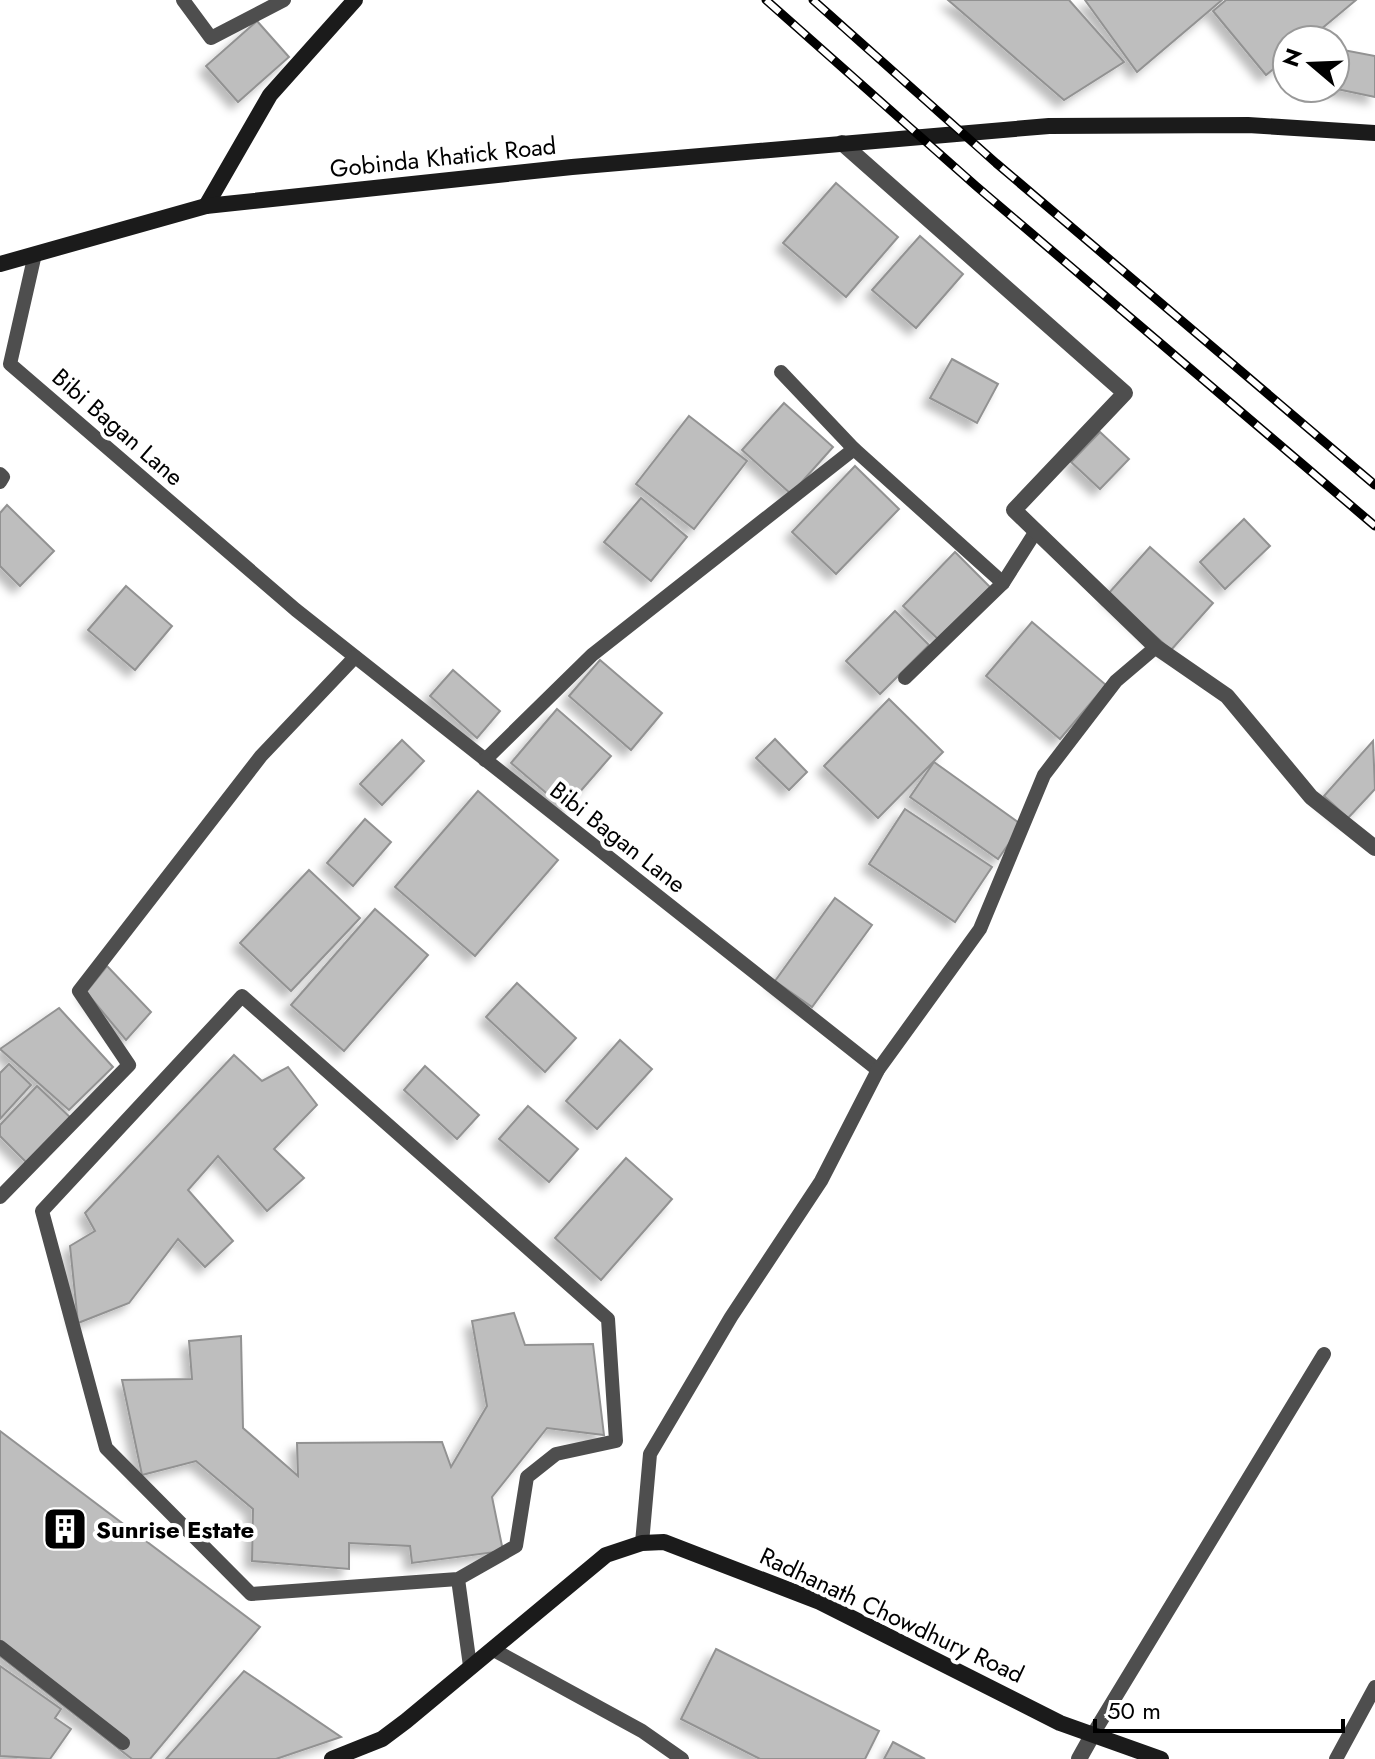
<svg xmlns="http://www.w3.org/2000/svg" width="1375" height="1759" viewBox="0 0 1375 1759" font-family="Jost,sans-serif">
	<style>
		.building { fill: #bebebe; stroke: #929292; stroke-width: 2; filter: url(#shadow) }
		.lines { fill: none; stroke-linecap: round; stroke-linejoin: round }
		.lane { stroke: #4e4e4e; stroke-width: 14 }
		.street { stroke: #4e4e4e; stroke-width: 16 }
		.secondary { stroke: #1b1b1b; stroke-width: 16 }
		.rail-casing { stroke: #000; stroke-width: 9 }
		.rail { stroke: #fff; stroke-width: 6; stroke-dasharray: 18; stroke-linecap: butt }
		.labels { text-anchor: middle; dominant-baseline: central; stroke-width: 8; stroke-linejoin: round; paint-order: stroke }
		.street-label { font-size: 24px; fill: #000; stroke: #fff }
		.poi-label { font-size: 24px; font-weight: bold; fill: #000; stroke: #fff; text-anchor: start }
	</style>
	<defs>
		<filter id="shadow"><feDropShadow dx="-7" dy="7" stdDeviation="4" flood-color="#0004"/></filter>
	</defs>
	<rect width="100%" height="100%" fill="#fff"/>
	<g class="building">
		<path d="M948,0H1069L1124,62L1064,100Z"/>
		<path d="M1085,0H1222L1137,72Z"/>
		<path d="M1226,0H1356L1308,40H1287V58L1266,75L1213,11Z"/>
		<path d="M257,21L289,57L238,102L206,66Z"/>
		<path d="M1338,49L1375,56V97L1332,88H1335Z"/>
		<path d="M836,183L898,237L846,297L783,243Z"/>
		<path d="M920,236L963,274L916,328L872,290Z"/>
		<path d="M952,359L998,384L977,423L930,398Z"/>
		<path d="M784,403L833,447L791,494L742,450Z"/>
		<path d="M689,416L747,461L694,529L636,484Z"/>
		<path d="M1100,432L1129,459L1100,489L1071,462Z"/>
		<path d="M855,466L899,509L836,574L792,532Z"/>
		<path d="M641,498L687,537L651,581L604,542Z"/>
		<path d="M7,505L54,551L20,586L0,566V513Z"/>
		<path d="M1244,519L1270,546L1225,589L1200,562Z"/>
		<path d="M1150,547L1213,603L1171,650L1108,594Z"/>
		<path d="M955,552L990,587L939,640L903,606Z"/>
		<path d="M126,586L172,626L135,670L88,630Z"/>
		<path d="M895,611L929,645L880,694L846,661Z"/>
		<path d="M1032,622L1106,685L1060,739L986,676Z"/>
		<path d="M600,660L662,713L631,750L569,696Z"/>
		<path d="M453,670L500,711L477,738L430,696Z"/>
		<path d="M889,699L943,752L878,818L824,766Z"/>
		<path d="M557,709L611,756L565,809L511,763Z"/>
		<path d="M775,739L807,772L789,790L756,758Z"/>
		<path d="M402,740L424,761L382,805L360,784Z"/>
		<path d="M1373,741L1375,789L1348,818L1324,796Z"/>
		<path d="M934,762L1022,825L998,859L910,797Z"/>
		<path d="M478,791L558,860L475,956L395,887Z"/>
		<path d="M905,809L992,867L955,922L869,864Z"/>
		<path d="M365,819L391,842L353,886L327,863Z"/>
		<path d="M309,870L360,918L291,991L240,943Z"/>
		<path d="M835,898L872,925L812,1007L775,981Z"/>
		<path d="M375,909L428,955L344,1051L291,1005Z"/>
		<path d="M107,966L151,1012L126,1040L86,992Z"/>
		<path d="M517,983L576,1038L545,1072L486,1017Z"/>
		<path d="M59,1008L113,1067L69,1110L0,1049Z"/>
		<path d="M620,1040L652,1069L597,1129L566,1101Z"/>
		<path d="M234,1055L262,1081L288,1067L317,1105L274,1149L304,1178L267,1211L218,1156L188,1190L233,1241L205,1267L178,1239L129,1303L78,1323L70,1246L95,1231L85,1213Z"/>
		<path d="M9,1064L31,1085L0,1119V1073Z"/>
		<path d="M425,1066L479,1115L457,1139L404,1090Z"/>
		<path d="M37,1086L72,1119L29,1165L0,1136V1125Z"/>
		<path d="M528,1106L578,1149L549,1182L499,1139Z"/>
		<path d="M626,1158L672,1199L601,1280L555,1238Z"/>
		<path d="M514,1313L525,1345L593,1344L604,1435L547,1428L492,1497L503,1551L412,1563L410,1546L349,1543V1569L252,1561L253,1509L196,1461L142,1475L122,1380L192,1379L189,1341L241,1336L243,1428L298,1476L297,1443L442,1442L451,1467L487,1406L472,1321Z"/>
		<path d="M0,1431L260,1627L150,1759H132L0,1656Z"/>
		<path d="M716,1649L879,1731L865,1759H760L681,1719Z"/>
		<path d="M0,1666L61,1709L55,1718L71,1729L50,1759L0,1756Z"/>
		<path d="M244,1671L341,1737L276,1759H166Z"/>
		<path d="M893,1742L925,1759H884Z"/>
	</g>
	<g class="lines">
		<g class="lane">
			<path d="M183,0L211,38L284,0"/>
			<path d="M35,254L10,364L296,610L878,1070"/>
			<path d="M781,372L854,449L1003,583"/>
			<path d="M0,474L3,477L0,482"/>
			<path d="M905,678L1003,583L1036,531"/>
			<path d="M485,760L592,655L854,449"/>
			<path d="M0,1197L129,1065L79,991L261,756L355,657"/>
			<path d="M642,1543L650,1454L731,1317L821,1181L878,1070L980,929L1044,775L1116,681L1156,647"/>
			<path d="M458,1579L516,1546L527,1477L556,1454L616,1441L608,1319L242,996L42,1211L106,1448L251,1594L458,1579L470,1666"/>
			<path d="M0,1647L123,1743"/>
			<path d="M492,1649L642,1731L682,1759"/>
			<path d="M1093,1734L1324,1354"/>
			<path d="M1336,1759L1375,1687"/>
		</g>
		<g class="street">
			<path d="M842,143L1125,393L1014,510L1156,647L1227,696L1311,797L1375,848"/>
			<path d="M1079,1759L1093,1734"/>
		</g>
		<g class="secondary">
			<path d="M206,206L270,95L355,0"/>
			<path d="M0,264L206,206L572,167L1049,126L1248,125L1375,133"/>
			<path d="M332,1759L382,1739L406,1721L606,1555L642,1543L664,1542L820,1602L1060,1723L1161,1759"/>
		</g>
		<g class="rail-casing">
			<g id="rail">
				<path d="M766,0L976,186L1375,526"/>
				<path d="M813,0L996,163L1375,485"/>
			</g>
		</g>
		<use href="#rail" class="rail"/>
	</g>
	<defs>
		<g id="building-square" transform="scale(2.3)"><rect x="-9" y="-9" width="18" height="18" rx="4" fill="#000" stroke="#fff"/><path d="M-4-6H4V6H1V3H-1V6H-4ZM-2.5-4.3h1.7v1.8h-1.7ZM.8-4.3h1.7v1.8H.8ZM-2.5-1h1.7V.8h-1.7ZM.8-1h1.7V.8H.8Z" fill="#fff"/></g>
	</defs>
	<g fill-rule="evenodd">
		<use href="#building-square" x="65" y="1529"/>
	</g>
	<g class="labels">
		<g class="street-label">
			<text transform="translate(443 157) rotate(-6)">Gobinda Khatick Road</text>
			<text transform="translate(118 427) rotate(41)">Bibi Bagan Lane</text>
			<text transform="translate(618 837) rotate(38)">Bibi Bagan Lane</text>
			<text transform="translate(892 1615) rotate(25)">Radhanath Chowdhury Road</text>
		</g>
		<g class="poi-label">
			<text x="96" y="1529">Sunrise Estate</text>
		</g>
	</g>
	<g transform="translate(1311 64) rotate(289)"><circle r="38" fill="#ffffff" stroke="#999999" stroke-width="2"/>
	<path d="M0-6L14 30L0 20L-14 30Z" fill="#000000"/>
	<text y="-12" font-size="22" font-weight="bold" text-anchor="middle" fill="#000000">N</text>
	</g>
	<path d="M1095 1719v12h248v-12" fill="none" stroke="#000000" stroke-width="4"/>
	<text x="1107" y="1719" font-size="24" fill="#000000" stroke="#ffffff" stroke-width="6" paint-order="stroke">50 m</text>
</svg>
